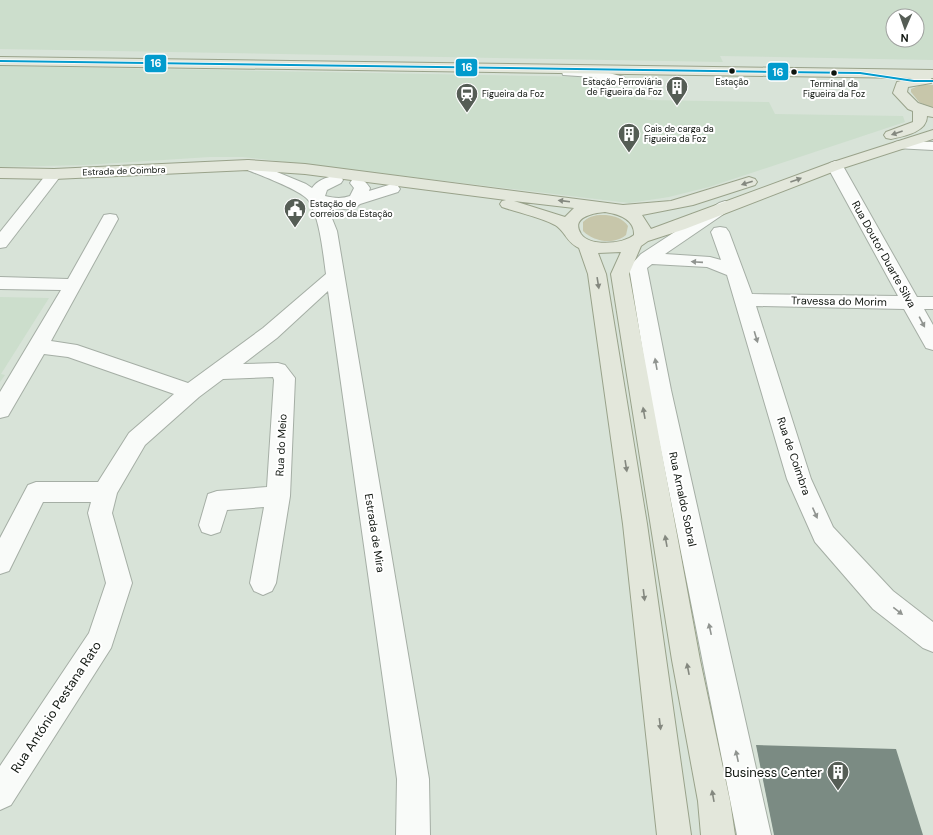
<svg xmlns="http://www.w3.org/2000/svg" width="933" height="835" viewBox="0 0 933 835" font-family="'DM Sans',sans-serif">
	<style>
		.built { fill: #ccdecc; fill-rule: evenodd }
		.green { fill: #c7c6aa }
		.building { fill: #7b8b83 }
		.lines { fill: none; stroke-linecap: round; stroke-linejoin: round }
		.minor-casing { stroke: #a5aea5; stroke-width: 2 }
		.major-casing { stroke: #99a28a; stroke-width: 2 }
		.minor { fill: #f9fbf9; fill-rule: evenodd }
		.major { fill: #e3e7db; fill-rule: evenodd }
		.bus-1-casing { stroke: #fff; stroke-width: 3.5 }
		.bus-1 { stroke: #029bcd; stroke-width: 2 }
		.oneway { fill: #84887f }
		.oneway2 { fill: #909490 }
		.bus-dot { fill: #0f150f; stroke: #fff; stroke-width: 1.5 }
		.labels { text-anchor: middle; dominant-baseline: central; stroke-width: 4; stroke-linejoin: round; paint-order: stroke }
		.far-poi-label { font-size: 9px; fill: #0f150f; stroke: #fff; text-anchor: start }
		.far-bus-label { font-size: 9px; fill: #0f150f; stroke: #fff }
		.far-street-label { font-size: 9px; fill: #0f150f; stroke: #fff }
		.street-label { font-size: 11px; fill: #0f150f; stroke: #fff }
		.near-street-label { font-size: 13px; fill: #0f150f; stroke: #fff }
		.near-poi-label { font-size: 13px; fill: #0f150f; stroke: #fff; text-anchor: end }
		.line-badge { stroke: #fff; stroke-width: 1.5 }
		.badge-label { font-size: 11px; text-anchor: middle; font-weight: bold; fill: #fff }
	</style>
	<rect width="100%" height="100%" fill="#d8e3d8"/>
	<g class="built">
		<path d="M0,0H933V60L720,56L723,62L0,49ZM893,16H917V40H893Z"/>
		<path d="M0,66L593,77L596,91H621L649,100L769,102L775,114L903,116L905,122L709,187L669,197L629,203L243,157H210L85,165L0,167Z"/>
		<path d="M0,297L49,298L1,374L5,375L0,382Z"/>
	</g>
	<g class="green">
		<path d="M933,85V109L919,102L911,92V89L921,85Z"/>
		<path d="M606,215C616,216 623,219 628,226L626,235C614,245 594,242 583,231V222C590,215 597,215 606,215Z"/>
	</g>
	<path class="building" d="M756,745L896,749L923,835H774Z"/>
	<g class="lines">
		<g class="minor-casing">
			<g id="minor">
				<path d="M568,68L594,69L624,77L625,80L619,84L593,77L563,75L562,72Z"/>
				<path d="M900,141L933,142V150L895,148L893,145L895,142Z"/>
				<path d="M248,160L306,184L312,188C317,180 331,174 341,177L343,180L341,183L327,190L325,196C333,198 342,199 350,196L354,188L350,183L352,180C362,177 365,181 370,188L369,191L392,184L398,186L400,189L398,192L360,204C351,213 338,208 327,206L337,231L429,779L430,835H396L397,779L328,291L277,338L243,364L278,363L285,365L295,378L290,496L276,583L272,591L263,595L254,591L250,583L264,507L227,510L220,532L211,535L202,532L199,525L208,494L217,491L267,487L274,380L273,377L223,379L199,397L145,445L117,493L112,513L132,583L111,648L11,805L0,810V766L89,633L106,583L88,513L91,502H43L9,571L0,574V538L28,485L36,482H98L129,433L174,394L68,357L44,354L8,416L0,418V392L61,290L0,289V277L68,279L104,215L110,214L116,215L118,219L51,341L77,345L188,383L263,328L326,274C323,253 320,219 309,201C302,190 256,174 243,168L240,165L243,162Z"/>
				<path d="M835,161L840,163L843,166L917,297H933V309H924L933,325V350L926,348L904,309L756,306L811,479L833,527L893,591L933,622V652L923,648L873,609L815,542L787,479L727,275L707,267L652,264L647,268L671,390L771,835H737L649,390L629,267L641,254L719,203L725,201L731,203L733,206L731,209L665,254L710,257L721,260L711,232L714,228L720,227L726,228L729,232L752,294L898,296L827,166L830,163Z"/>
				<path d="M54,169L59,171L62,174L6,247L0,248V232L49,171Z"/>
			</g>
		</g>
		<g class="major-casing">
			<g id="major">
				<path d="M0,57L933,70V78H931L932,80L931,83L908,87L907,92L918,103L933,108V117L927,116C927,132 905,136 891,139L886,138L884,135L886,132L913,122V111L908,109L893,93L897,82L912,78L0,65Z"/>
				<path d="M933,130V139L840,169L685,229L648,241L641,246L629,274L700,660L730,801L735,835H701L698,801L672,660L611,274L621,252L598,253L606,274L647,524L691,835H657L623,524L588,274L579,248C566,242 566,232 555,225C540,217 519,213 502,207L500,204L502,201L506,200L305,174L248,170L54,179L0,178V168L54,169L248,160L305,164L623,205L671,201L749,177L755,179L757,182L755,185L693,205L642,215L651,229L830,163ZM514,201L574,208L565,217ZM605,212C618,214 635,219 634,235C623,244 590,247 581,234C570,217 594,213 605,212Z"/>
			</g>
		</g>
		<use href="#minor" class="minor"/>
		<use href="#major" class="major"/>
		<g class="bus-1-casing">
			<path id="bus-1" d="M0,61L860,73L914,81H933"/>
		</g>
		<use href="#bus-1" class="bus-1"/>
	</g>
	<defs><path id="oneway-solid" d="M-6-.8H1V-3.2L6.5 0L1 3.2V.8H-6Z"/></defs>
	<g class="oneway">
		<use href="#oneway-solid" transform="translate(897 133) rotate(161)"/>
		<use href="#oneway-solid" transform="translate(796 180) rotate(-20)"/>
		<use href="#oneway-solid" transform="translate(747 183) rotate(162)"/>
		<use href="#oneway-solid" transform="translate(564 201) rotate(-173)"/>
		<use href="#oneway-solid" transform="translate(598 283) rotate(81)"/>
		<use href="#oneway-solid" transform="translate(644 413) rotate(-100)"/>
		<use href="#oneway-solid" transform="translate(626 466) rotate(81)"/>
		<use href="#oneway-solid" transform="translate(666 541) rotate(-100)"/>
		<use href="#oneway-solid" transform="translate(644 595) rotate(83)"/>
		<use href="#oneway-solid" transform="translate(688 669) rotate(-101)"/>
		<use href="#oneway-solid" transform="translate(660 724) rotate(83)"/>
		<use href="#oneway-solid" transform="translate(713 796) rotate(-100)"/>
	</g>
	<g class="oneway2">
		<use href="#oneway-solid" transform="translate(697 262) rotate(-176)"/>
		<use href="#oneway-solid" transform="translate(922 322) rotate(62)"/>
		<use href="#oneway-solid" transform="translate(756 337) rotate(73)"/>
		<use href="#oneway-solid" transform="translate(656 364) rotate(-100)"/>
		<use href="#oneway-solid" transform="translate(815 513) rotate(66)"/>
		<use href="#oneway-solid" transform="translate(898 611) rotate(38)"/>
		<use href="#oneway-solid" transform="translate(710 629) rotate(-102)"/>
		<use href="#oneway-solid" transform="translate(737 756) rotate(-102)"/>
	</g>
	<defs>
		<g id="building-pin" transform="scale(1.15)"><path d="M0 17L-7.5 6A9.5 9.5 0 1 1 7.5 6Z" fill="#555d55" stroke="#fff"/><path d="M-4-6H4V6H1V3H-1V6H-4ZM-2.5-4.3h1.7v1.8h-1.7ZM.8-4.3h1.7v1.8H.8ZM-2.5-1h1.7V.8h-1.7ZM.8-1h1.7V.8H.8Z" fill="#fff"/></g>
		<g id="station-pin" transform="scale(1.15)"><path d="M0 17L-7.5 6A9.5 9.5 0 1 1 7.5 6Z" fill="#555d55" stroke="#fff"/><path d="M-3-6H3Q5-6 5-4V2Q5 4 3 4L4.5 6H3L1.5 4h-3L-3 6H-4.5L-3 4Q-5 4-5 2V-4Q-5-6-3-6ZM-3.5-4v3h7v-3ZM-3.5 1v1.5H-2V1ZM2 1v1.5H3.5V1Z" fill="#fff"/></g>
		<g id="civic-pin" transform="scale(1.15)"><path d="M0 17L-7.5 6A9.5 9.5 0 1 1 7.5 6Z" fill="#555d55" stroke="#fff"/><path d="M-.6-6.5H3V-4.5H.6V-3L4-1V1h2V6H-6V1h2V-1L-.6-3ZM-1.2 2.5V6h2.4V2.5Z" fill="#fff"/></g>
	</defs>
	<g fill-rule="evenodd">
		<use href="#building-pin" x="677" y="87"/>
		<use href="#station-pin" x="467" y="94"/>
		<use href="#building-pin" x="629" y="134"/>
		<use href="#civic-pin" x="295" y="209"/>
		<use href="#building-pin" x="838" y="772"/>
	</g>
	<g class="bus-dot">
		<circle cx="732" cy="71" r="3.5"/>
		<circle cx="794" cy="72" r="3.5"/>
		<circle cx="834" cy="73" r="3.5"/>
	</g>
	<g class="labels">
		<g class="far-poi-label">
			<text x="662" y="82" text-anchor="end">Estação Ferroviária<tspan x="662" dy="10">de Figueira da Foz</tspan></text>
			<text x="482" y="94">Figueira da Foz</text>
			<text x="644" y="129">Cais de carga da<tspan x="644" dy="10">Figueira da Foz</tspan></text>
			<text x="310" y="204">Estação de<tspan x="310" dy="10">correios da Estação</tspan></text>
		</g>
		<g class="far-bus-label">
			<text x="732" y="82">Estação</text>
			<text x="834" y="84">Terminal da<tspan x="834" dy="10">Figueira da Foz</tspan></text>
		</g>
		<g class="far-street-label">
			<text transform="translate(124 171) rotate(-2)">Estrada de Coimbra</text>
		</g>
		<g class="street-label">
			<text transform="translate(884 254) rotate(61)">Rua Doutor Duarte Silva</text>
			<text transform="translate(839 301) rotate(1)">Travessa do Morim</text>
			<text transform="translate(281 445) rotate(-87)">Rua do Meio</text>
			<text transform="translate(794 456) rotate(71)">Rua de Coimbra</text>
			<text transform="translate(683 499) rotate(78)">Rua Arnaldo Sobral</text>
			<text transform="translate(375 533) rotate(81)">Estrada de Mira</text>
		</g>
		<g class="near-street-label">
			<text transform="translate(56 707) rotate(-57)">Rua António Pestana Rato</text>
		</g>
		<g class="near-poi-label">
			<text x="822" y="772">Business Center</text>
		</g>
	</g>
	<g class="line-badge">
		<rect x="144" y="54" width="23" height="19" rx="4" fill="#029bcd"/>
		<rect x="455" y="58" width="23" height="19" rx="4" fill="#029bcd"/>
		<rect x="767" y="62" width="22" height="19" rx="4" fill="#029bcd"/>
	</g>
	<g class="badge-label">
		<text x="156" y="67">16</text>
		<text x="467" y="71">16</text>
		<text x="778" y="76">16</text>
	</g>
	<g transform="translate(905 28) rotate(182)"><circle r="19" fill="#ffffff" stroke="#9fa19f"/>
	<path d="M0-3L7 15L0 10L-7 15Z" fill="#555d55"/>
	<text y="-6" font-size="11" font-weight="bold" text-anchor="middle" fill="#0f150f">N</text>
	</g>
</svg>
